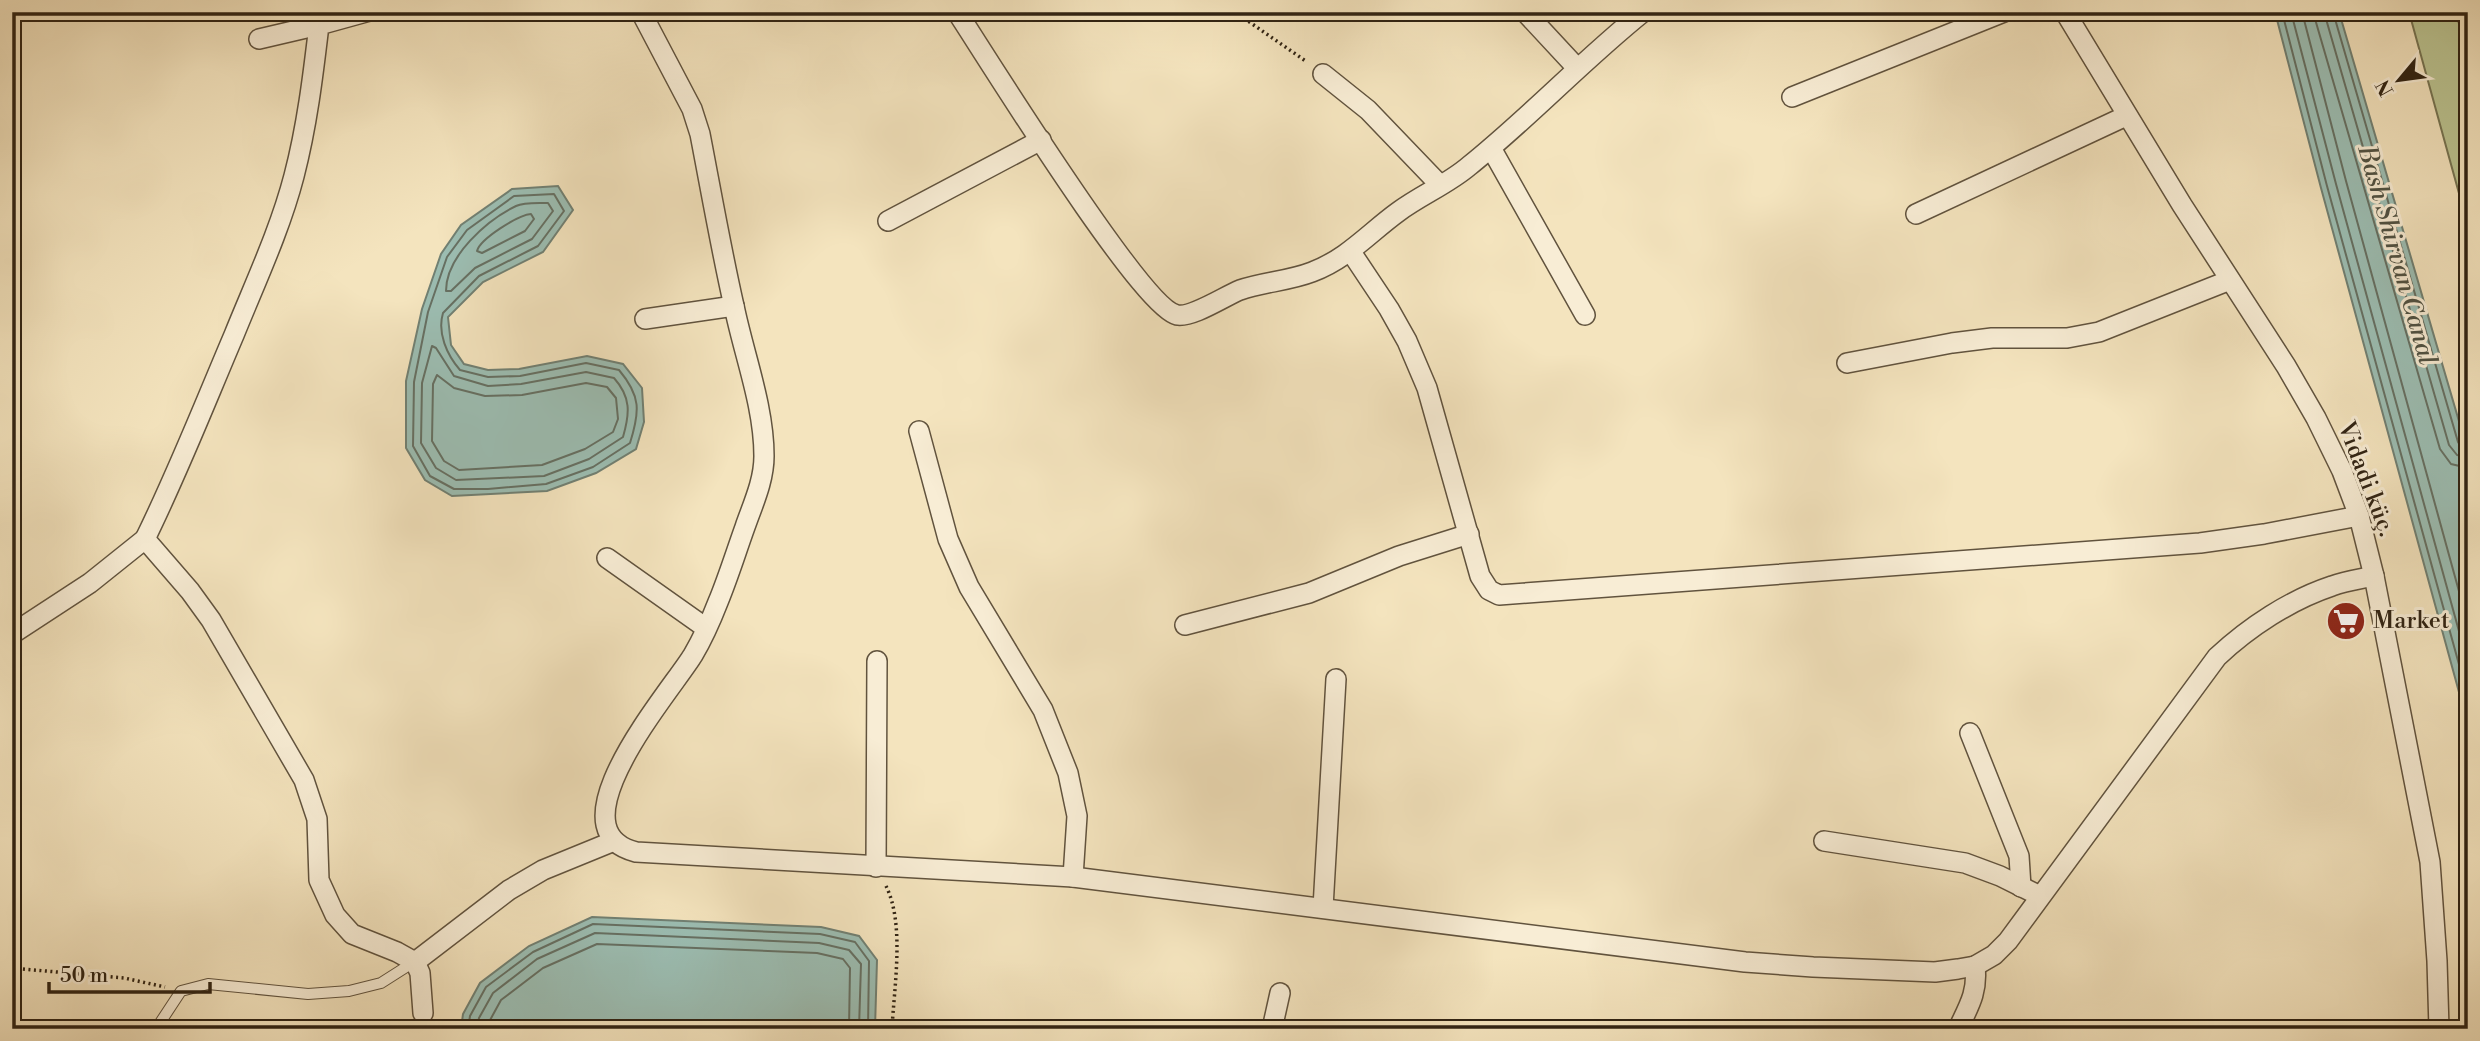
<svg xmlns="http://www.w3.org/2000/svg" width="2480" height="1041" viewBox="0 0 2480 1041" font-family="'Libre Bodoni',serif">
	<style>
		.green { fill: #bbc491; stroke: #767452; stroke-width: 2 }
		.water { fill: #9cbeb3; stroke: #718073; stroke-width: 2 }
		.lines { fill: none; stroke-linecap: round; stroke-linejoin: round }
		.shore { stroke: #667063; stroke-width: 2 }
		.service-casing { stroke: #61533e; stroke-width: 12 }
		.minor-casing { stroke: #61533e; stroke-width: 22 }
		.path { stroke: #302313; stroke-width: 3.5; stroke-dasharray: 2 3.5; stroke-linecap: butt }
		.service { stroke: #f8edd5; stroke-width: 10 }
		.minor { stroke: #f8edd5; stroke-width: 19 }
		.labels { text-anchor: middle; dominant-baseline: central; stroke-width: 6; stroke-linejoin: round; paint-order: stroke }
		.street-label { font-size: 24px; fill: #302313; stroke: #f8edd5 }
		.poi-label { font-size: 24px; fill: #302313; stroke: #f8edd5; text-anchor: start }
		.water-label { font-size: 26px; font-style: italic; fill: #505243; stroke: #f8edd5 }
	</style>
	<rect width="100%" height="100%" fill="#f4e4be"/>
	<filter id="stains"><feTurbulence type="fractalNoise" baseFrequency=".00286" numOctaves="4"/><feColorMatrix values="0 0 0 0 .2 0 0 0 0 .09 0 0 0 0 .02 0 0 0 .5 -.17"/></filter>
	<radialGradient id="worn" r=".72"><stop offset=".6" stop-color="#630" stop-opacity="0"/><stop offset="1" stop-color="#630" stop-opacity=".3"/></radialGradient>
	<path class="green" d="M2409,12H2455L2468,50V226Z"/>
	<g class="water">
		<path d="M2275,12H2339L2468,452V725L2321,188Z"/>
		<path d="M558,186L573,210L543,252L483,282L448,317L451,345L464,364L488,370L519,369L587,356L623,364L642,388L644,422L636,449L596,473L547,491L452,496L425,480L406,448V381L422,309L441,254L461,225L512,189Z"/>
		<path d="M592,917L821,927L859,936L877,960L875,1029H461L463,1014L480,983L529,946Z"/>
	</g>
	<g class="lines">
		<g class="shore">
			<path d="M2282,12L2327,186L2468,697"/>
			<path d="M2291,12L2336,184L2468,664"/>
			<path d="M2302,12L2346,181L2468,624"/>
			<path d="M2313,12L2440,449L2451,464L2468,468"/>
			<path d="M2324,12L2449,445L2457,455L2468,457"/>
			<path d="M2333,12L2458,442L2461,447L2468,448"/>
			<path d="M554,194L564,211L538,246L479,276L443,313C437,333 447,355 460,370L488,377L520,376L586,363L619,370C641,396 640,411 630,443L593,467L546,484L488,489H454L430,476L413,446L414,382L428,312L447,257L467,230L514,196Z"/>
			<path d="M548,203L553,211L532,239L475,268L451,291H446C446,256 487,220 516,206C524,202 538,203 548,203Z"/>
			<path d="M531,214L534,219L525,231L482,253L477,251C480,239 518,215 531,214Z"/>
			<path d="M432,346L436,348L454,376L488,386L521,384L586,372L614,378C631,397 630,413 623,437L589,459L544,476L456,480L436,468L421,443L422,383Z"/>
			<path d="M437,375L454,388L485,396L522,395L586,383L607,387L616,398L618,419L613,432L585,449L542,465L459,470L444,461L432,441L433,384Z"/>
			<path d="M468,1029L470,1016L486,987L533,952L593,924L820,934L855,942L869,961L868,1029"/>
			<path d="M477,1029L479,1018L493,993L537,959L595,933L819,943L849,950L861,964L859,1029"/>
			<path d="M488,1029L489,1022L501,1000L543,968L597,944L817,953L843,959L850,968L849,1029"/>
		</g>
		<g class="service-casing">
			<path id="service" d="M156,1029L181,991L208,984L308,994L349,991L381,983L414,962"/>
		</g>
		<g class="minor-casing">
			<g id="minor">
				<path d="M641,12L692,109L700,134C711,191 721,249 734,306C744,355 764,406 764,456C764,481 753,504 745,527C736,552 728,578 718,602C711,620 703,638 693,655C671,691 549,830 636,852L1073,877L1745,962L1813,967L1935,972L1958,969L1975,966L1994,955L2008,941L2217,657C2249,627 2290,600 2332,586C2345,581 2360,579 2374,576"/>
				<path d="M957,12C986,56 1141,307 1177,315C1192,318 1225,296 1240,290C1263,282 1289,281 1312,272C1347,259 1369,233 1398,212C1421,195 1448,184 1469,166C1530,117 1582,61 1643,12"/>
				<path d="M1525,12L1577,68"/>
				<path d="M2065,12L2182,205L2286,366L2316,418L2342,471L2359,516L2374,576L2430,862L2437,961L2439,1029"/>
				<path d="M259,39L319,25"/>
				<path d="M1323,74L1368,110L1440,185"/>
				<path d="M1792,97L2004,12"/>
				<path d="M1491,148L1585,315"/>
				<path d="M1916,214L2126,116"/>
				<path d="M888,221L1041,140"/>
				<path d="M1351,252L1389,309L1407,341L1427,388L1480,576L1489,590L1499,595L2200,543L2264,534L2359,516"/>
				<path d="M645,319L734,306"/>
				<path d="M1847,363L1952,343L1992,338H2067L2099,332L2230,280"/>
				<path d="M919,431L948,539L969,587L1043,710L1068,773L1077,816L1073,877"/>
				<path d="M145,539C178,472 205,403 234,335C255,283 280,230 294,176C307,126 313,76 319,25L366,12"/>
				<path d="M607,558L706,628"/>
				<path d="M1185,625L1309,593L1399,556L1469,534"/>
				<path d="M12,634L90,583L145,539L190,591L211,620L304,780L317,819L319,880L335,915L352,934L397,952L415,962L420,973L423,1013"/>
				<path d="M1970,733L2019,856L2021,887"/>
				<path d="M1824,841L1965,863L2000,876L2040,896"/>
				<path d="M876,867L877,661"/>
				<path d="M1323,908L1336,679"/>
				<path d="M415,962L509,890L543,870L614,841"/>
				<path d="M1272,1029L1280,993"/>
				<path d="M1958,1029C1969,1006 1978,992 1975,966"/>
			</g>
		</g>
		<g class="path">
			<path d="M1235,12L1307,62"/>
			<path d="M886,886C905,924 894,987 892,1029"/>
			<path d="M12,968L124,978L165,987"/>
		</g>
		<use href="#service" class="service"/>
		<use href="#minor" class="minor"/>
	</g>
	<defs>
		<g id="supermarket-disc" transform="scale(2.0125)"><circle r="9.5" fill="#8f2418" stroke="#f8edd5"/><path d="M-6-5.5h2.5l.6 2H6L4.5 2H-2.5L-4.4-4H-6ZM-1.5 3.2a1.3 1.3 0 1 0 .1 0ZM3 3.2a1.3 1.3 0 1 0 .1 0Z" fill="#fff"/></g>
	</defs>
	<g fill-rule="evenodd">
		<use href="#supermarket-disc" x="2346" y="621"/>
	</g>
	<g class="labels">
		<g class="street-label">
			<text transform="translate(2366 479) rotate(69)">Vidadi küç.</text>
		</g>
		<g class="poi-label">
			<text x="2373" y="621">Market</text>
		</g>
		<g class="water-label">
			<text transform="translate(2397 255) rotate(74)">Bash Shirvan Canal</text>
		</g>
	</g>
	<rect width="2480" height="1041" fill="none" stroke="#f4e4be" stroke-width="42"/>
	<rect x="14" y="14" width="2452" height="1013" fill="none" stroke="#302313" stroke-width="3.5"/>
	<rect x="21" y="21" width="2438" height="999" fill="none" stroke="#302313" stroke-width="2"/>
	<g transform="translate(2399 80) rotate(241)" stroke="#f8edd5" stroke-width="5" paint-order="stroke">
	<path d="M0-5L12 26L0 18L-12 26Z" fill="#302313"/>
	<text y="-10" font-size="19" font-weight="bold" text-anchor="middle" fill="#302313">N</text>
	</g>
	<path d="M49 982v10h161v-10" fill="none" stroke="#302313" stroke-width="3.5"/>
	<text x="60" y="982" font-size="21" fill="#302313" stroke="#f8edd5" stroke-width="5" paint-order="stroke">50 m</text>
	<rect width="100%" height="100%" filter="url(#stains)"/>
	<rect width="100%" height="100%" fill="url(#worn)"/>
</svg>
